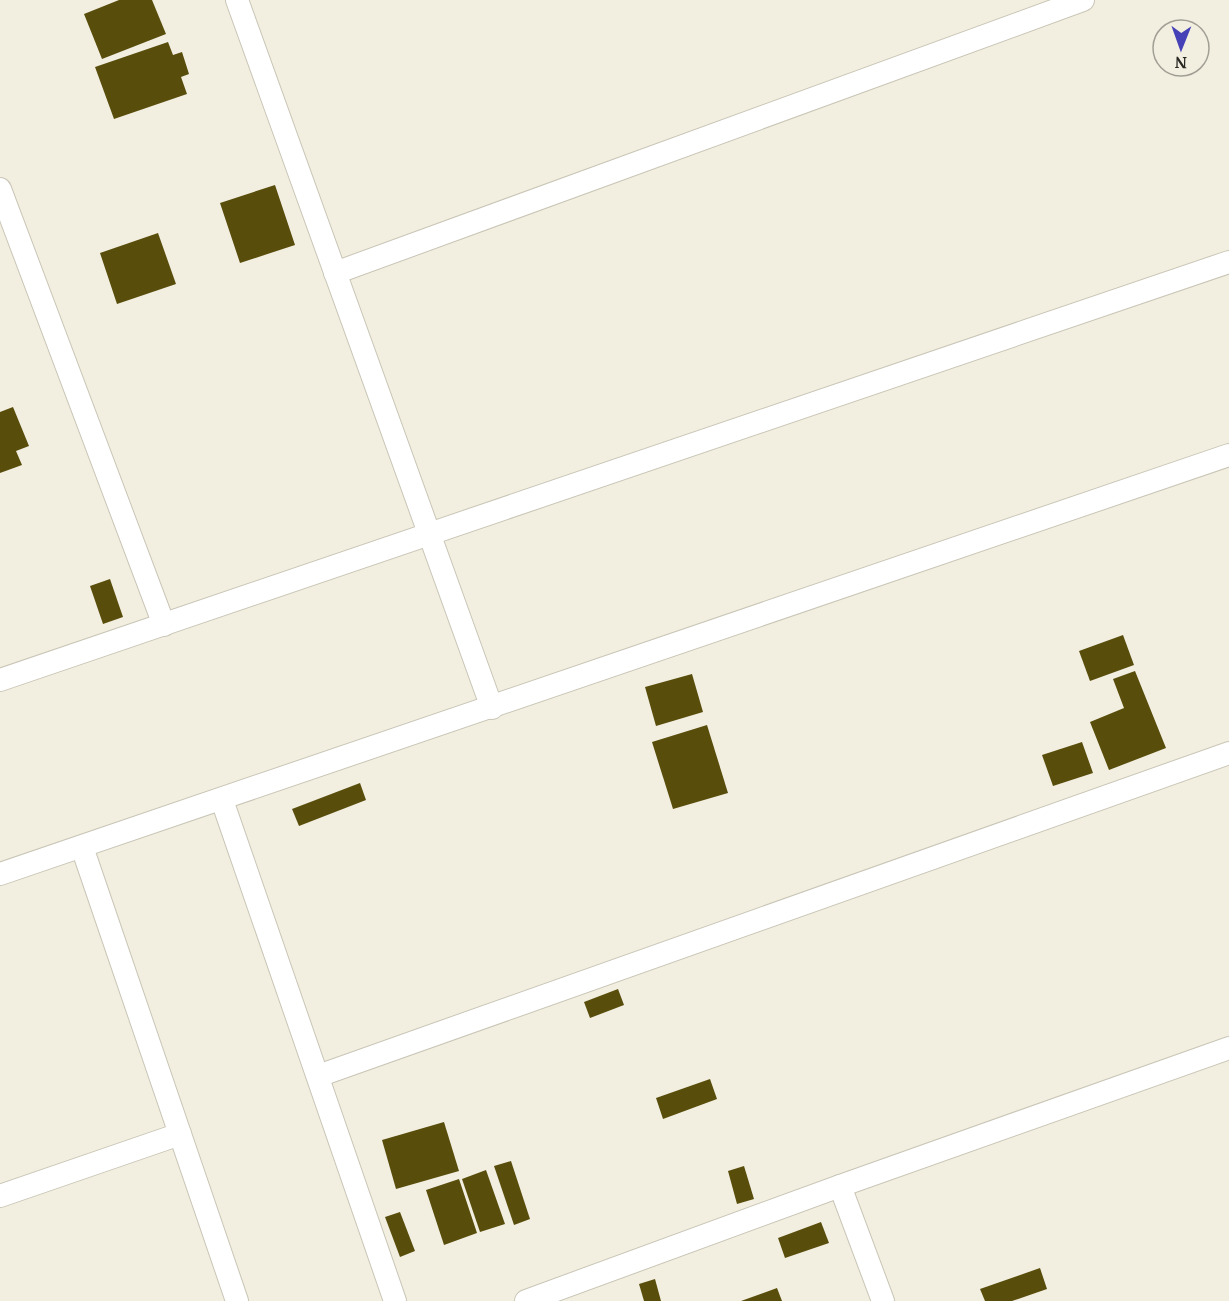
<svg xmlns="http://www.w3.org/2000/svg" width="1229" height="1301" viewBox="0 0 1229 1301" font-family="'PT Serif',serif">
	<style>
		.building { fill: #594d0c }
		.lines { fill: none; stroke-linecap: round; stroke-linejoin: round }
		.street-casing { stroke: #c9c6b7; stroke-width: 24 }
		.street { stroke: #fff; stroke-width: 22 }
	</style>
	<rect width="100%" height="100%" fill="#f2efe0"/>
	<g class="building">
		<path d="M119,0H152L166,34L102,59L84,14Z"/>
		<path d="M168,42L173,55L182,52L189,74L181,77L187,94L114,119L95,67Z"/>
		<path d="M275,185L295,245L240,263L220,203Z"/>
		<path d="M158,233L176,284L117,304L100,253Z"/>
		<path d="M13,407L29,446L16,451L22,465L0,473V412Z"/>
		<path d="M110,579L123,617L103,624L90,586Z"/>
		<path d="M1123,635L1134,665L1090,681L1079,651Z"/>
		<path d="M1135,671L1166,748L1109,770L1090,722L1124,708L1113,679Z"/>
		<path d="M692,674L703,712L656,726L645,687Z"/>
		<path d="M707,725L728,793L673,809L652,742Z"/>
		<path d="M1082,742L1093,773L1053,786L1042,755Z"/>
		<path d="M360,783L366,800L299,826L292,809Z"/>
		<path d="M618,989L624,1005L590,1018L584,1002Z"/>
		<path d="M710,1079L717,1099L663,1119L656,1098Z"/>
		<path d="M444,1122L459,1171L396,1189L382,1140Z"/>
		<path d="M511,1161L530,1219L514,1225L494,1166Z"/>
		<path d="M744,1166L754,1199L737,1204L728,1171Z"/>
		<path d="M486,1170L505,1224L480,1232L462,1179Z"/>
		<path d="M459,1179L477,1233L444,1245L426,1190Z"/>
		<path d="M400,1212L415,1251L400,1257L385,1217Z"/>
		<path d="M821,1222L829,1243L785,1258L778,1238Z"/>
		<path d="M1040,1268L1047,1289L1012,1301H985L980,1289Z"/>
		<path d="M655,1279L661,1301H644L639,1284Z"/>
		<path d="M777,1288L782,1301H741Z"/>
	</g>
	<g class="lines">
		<g class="street-casing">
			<g id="street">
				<path d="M237,0L492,708"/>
				<path d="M0,189L164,625"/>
				<path d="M335,273L1083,0"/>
				<path d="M0,680L1229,262"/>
				<path d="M222,800L395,1301"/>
				<path d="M82,847L237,1301"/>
				<path d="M0,874L1229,455"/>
				<path d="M318,1076L1229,753"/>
				<path d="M840,1186L883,1301"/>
				<path d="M0,1196L180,1134"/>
				<path d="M526,1301L840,1186L1229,1048"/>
			</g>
		</g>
		<use href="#street" class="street"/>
	</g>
	<g transform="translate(1181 48) rotate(181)"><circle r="28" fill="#f2efe0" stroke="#a19f94" stroke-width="1.5"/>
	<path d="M0-4.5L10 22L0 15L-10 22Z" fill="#4641b7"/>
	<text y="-9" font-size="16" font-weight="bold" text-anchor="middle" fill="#282721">N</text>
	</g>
</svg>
